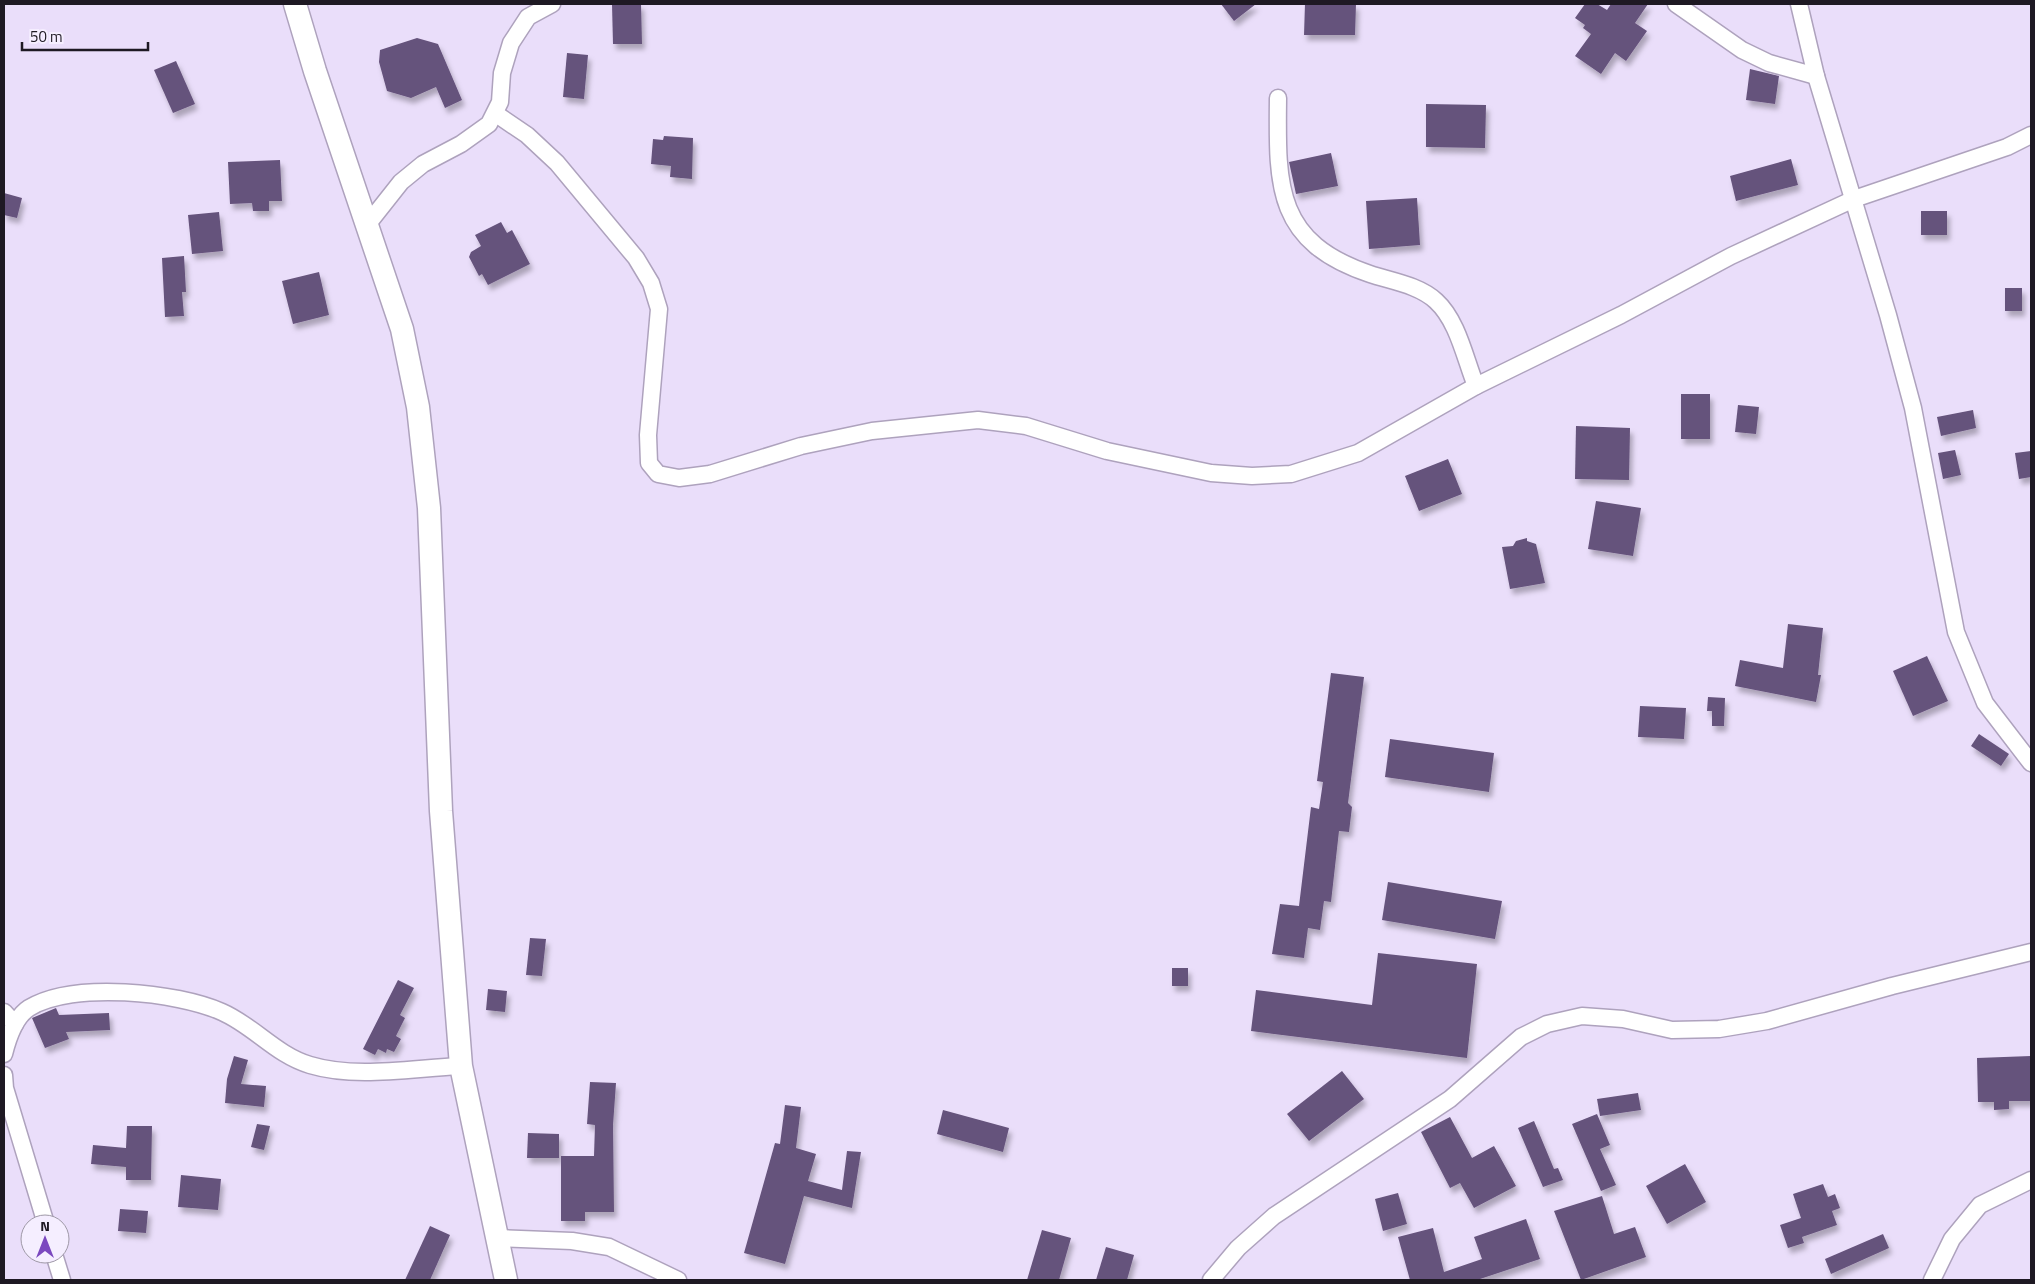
<svg xmlns="http://www.w3.org/2000/svg" width="2035" height="1284" viewBox="0 0 2035 1284" font-family="'Titillium Web',sans-serif">
	<style>
		.building { fill: #65527b; filter: url(#shadow) }
		.lines { fill: none; stroke-linecap: round; stroke-linejoin: round }
		.minor-casing { stroke: #aea2bd; stroke-width: 19 }
		.secondary-casing { stroke: #aea2bd; stroke-width: 25 }
		.minor { stroke: #fff; stroke-width: 16 }
		.secondary { stroke: #fff; stroke-width: 22 }
	</style>
	<defs>
		<filter id="shadow"><feDropShadow dx="3" dy="5.5" stdDeviation="2.5" flood-color="#0004"/></filter>
	</defs>
	<rect width="100%" height="100%" fill="#eadefa"/>
	<g class="building">
		<path d="M612,4H641L642,44H613Z"/>
		<path d="M1221,4H1256L1234,21Z"/>
		<path d="M1305,4H1356L1355,35H1304Z"/>
		<path d="M1585,4H1597L1607,10L1611,4H1648L1635,23L1647,31L1626,61L1615,53L1601,74L1575,56L1591,34L1583,28L1585,25L1575,18Z"/>
		<path d="M417,38L438,44L462,100L445,108L436,87L411,98L387,91L379,62L380,50Z"/>
		<path d="M567,53L588,55L584,99L563,97Z"/>
		<path d="M176,61L195,104L173,113L154,70Z"/>
		<path d="M1750,69L1779,76L1775,104L1746,100Z"/>
		<path d="M1426,104L1486,105L1485,148L1426,147Z"/>
		<path d="M664,136L693,138L692,179L670,177L671,166L651,164L653,139L663,140Z"/>
		<path d="M1331,153L1338,186L1296,194L1289,162Z"/>
		<path d="M1791,159L1798,185L1736,201L1730,176Z"/>
		<path d="M280,160L282,201H269V211H253L252,203L230,204L228,162Z"/>
		<path d="M4,193L22,198L17,218L4,215Z"/>
		<path d="M1417,198L1420,245L1369,249L1366,201Z"/>
		<rect x="1921" y="211" width="26" height="24"/>
		<path d="M219,212L223,251L192,254L188,215Z"/>
		<path d="M501,222L507,233L512,230L530,264L488,285L482,274L479,276L469,257L471,252L481,246L475,235Z"/>
		<path d="M184,256L186,292H182L184,316L165,317L162,258Z"/>
		<path d="M319,272L329,315L293,324L282,281Z"/>
		<rect x="2005" y="288" width="17" height="23"/>
		<rect x="1681" y="394" width="29" height="45"/>
		<path d="M1738,405L1759,407L1756,434L1735,432Z"/>
		<path d="M1973,410L1976,428L1941,436L1937,417Z"/>
		<path d="M1576,426L1630,428L1629,480L1575,479Z"/>
		<path d="M1955,450L1961,475L1943,479L1938,453Z"/>
		<path d="M2031,451V477L2019,479L2015,453Z"/>
		<path d="M1448,459L1462,494L1419,511L1405,476Z"/>
		<path d="M1596,501L1641,508L1633,556L1588,549Z"/>
		<path d="M1527,538V541L1536,544L1545,583L1510,589L1502,547L1513,546L1516,541Z"/>
		<path d="M1788,624L1823,628L1818,675H1821L1816,702L1735,686L1740,660L1783,668Z"/>
		<path d="M1927,656L1948,701L1913,716L1893,671Z"/>
		<path d="M1331,673L1364,677L1348,803L1352,807L1349,832L1339,831L1331,902L1324,901L1320,930L1308,928L1304,958L1272,954L1280,904L1299,906L1311,807L1319,809L1323,782L1317,781Z"/>
		<path d="M1708,697L1725,698L1724,726H1712V711H1707Z"/>
		<path d="M1640,706L1686,708L1684,739L1638,737Z"/>
		<path d="M1979,734L2009,754L2001,766L1971,746Z"/>
		<path d="M1390,739L1494,753L1489,792L1385,777Z"/>
		<path d="M1388,882L1502,901L1495,939L1382,920Z"/>
		<path d="M530,938L546,939L542,976L526,975Z"/>
		<path d="M1378,953L1477,964L1467,1058L1251,1031L1256,990L1372,1005Z"/>
		<rect x="1172" y="968" width="16" height="18"/>
		<path d="M398,980L414,988L400,1015L405,1018L396,1036L401,1039L394,1052L387,1049L386,1053L378,1049L375,1055L363,1049Z"/>
		<path d="M488,989L507,991L505,1012L486,1010Z"/>
		<path d="M56,1008L59,1015L109,1013L110,1030L66,1032L69,1039L45,1048L32,1018Z"/>
		<path d="M234,1056L248,1060L241,1084L266,1086L264,1107L225,1103L227,1079Z"/>
		<path d="M2031,1056V1101H2009V1109L1994,1110V1102H1978L1977,1058Z"/>
		<path d="M1342,1071L1364,1099L1309,1141L1287,1114Z"/>
		<path d="M590,1082L616,1083L613,1125L614,1212H585V1221H561V1156H594L595,1125L587,1124Z"/>
		<path d="M1638,1093L1641,1110L1600,1116L1597,1099Z"/>
		<path d="M785,1105L801,1107L796,1148L816,1154L808,1181L842,1190L847,1151L861,1152L852,1208L804,1196L785,1264L744,1253L775,1143L780,1144Z"/>
		<path d="M943,1110L1009,1128L1003,1152L937,1134Z"/>
		<path d="M1597,1114L1610,1145L1600,1149L1616,1185L1601,1191L1572,1124Z"/>
		<path d="M1450,1117L1472,1158L1494,1146L1516,1186L1474,1208L1460,1183L1450,1188L1421,1132Z"/>
		<path d="M1534,1121L1554,1169L1558,1168L1563,1180L1543,1187L1518,1128Z"/>
		<path d="M257,1124L270,1126L264,1150L251,1147Z"/>
		<path d="M127,1126H152L151,1180H126V1167L91,1164L93,1145L126,1148Z"/>
		<path d="M528,1133L559,1134V1158H527Z"/>
		<path d="M1685,1164L1706,1202L1667,1224L1646,1186Z"/>
		<path d="M181,1175L221,1179L218,1210L178,1207Z"/>
		<path d="M1823,1184L1828,1197L1835,1194L1840,1208L1832,1211L1837,1225L1802,1237L1804,1243L1788,1248L1780,1225L1801,1218L1793,1194Z"/>
		<path d="M1398,1193L1407,1224L1383,1231L1375,1199Z"/>
		<path d="M1602,1196L1614,1234L1635,1227L1646,1257L1581,1280L1554,1211Z"/>
		<path d="M120,1209L148,1211L146,1233L118,1231Z"/>
		<path d="M1526,1219L1540,1259L1477,1280H1410L1398,1237L1433,1228L1444,1272L1482,1259L1474,1237Z"/>
		<path d="M430,1226L450,1235L430,1280H405Z"/>
		<path d="M1042,1230L1071,1238L1059,1280H1027Z"/>
		<path d="M1883,1234L1889,1248L1831,1274L1825,1259Z"/>
		<path d="M1106,1247L1134,1255L1127,1280H1096Z"/>
	</g>
	<g class="lines">
		<g class="minor-casing">
			<g id="minor">
				<path d="M1676,4L1742,50L1769,63L1816,76"/>
				<path d="M1799,4L1816,76L1888,315L1913,408L1956,632L1985,703L2031,763"/>
				<path d="M1278,98C1277,186 1275,242 1370,274C1391,281 1419,285 1436,301C1458,321 1465,359 1476,386"/>
				<path d="M496,114L527,135L557,163L636,258L651,283L659,309L648,435L649,463L658,474L679,478L710,474L801,446L872,431L978,420L1026,426L1107,451L1211,473L1252,476L1291,474L1358,453L1476,386L1621,315L1731,256L1854,199L2007,147L2031,135"/>
				<path d="M367,225L401,182L423,164L461,144L489,124L500,102L502,73L511,43L528,17L552,4"/>
				<path d="M4,1012L15,1024"/>
				<path d="M4,1054C8,1038 15,1017 29,1008C73,981 177,992 222,1012C254,1026 276,1055 310,1065C356,1079 413,1068 461,1066"/>
				<path d="M4,1075L5,1088L46,1224"/>
				<path d="M498,1238L572,1241L609,1247L678,1280"/>
				<path d="M54,1254L62,1280"/>
				<path d="M1211,1280L1238,1248L1274,1216L1450,1099L1521,1037L1547,1024L1582,1016L1623,1019L1672,1030L1719,1029L1767,1021L1892,986L2031,952"/>
				<path d="M1932,1280L1952,1239L1980,1205L2031,1180"/>
			</g>
		</g>
		<g class="secondary-casing">
			<path id="secondary" d="M295,4L315,71L402,329L418,407L429,508L441,811L461,1066L506,1280"/>
		</g>
		<use href="#minor" class="minor"/>
		<use href="#secondary" class="secondary"/>
	</g>
	<rect width="2035" height="1284" fill="none" stroke="#1e1923" stroke-width="10"/>
	<g transform="translate(45 1239)"><circle r="24" fill="#f5eeff" stroke="#9f99a7"/>
	<path d="M0-4L9 19L0 12L-9 19Z" fill="#7b48bf"/>
	<text y="-8" font-size="14" font-weight="bold" text-anchor="middle" fill="#1e1923">N</text>
	</g>
	<path d="M22 42v8h126v-8" fill="none" stroke="#1e1923" stroke-width="2.5"/>
	<text x="30" y="42" font-size="15" fill="#1e1923" stroke="#f5eeff" stroke-width="4" paint-order="stroke">50 m</text>
</svg>
